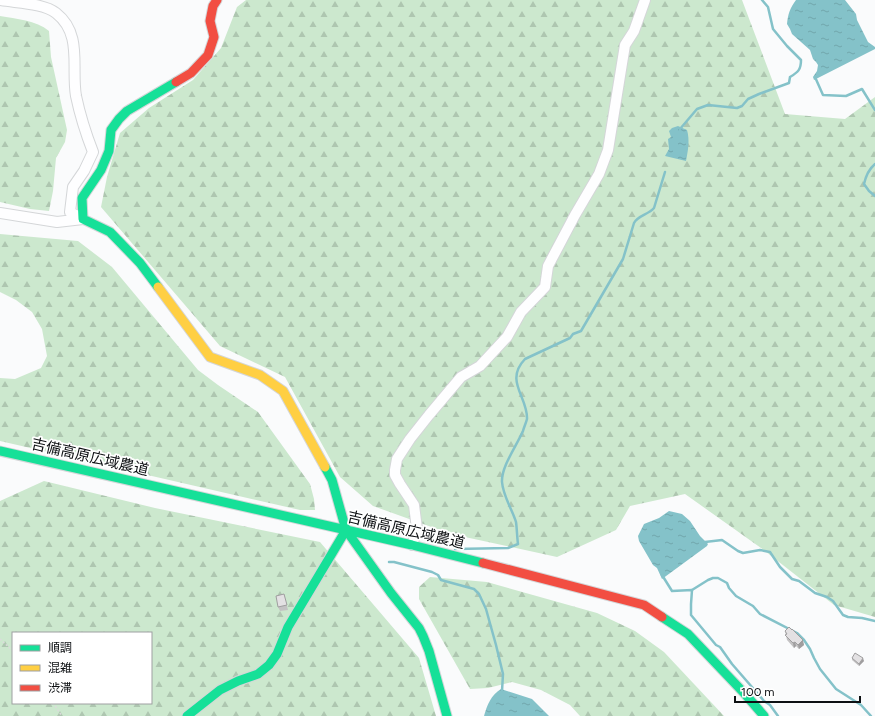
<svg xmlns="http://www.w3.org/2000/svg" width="875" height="716" viewBox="0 0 875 716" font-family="Figtree,'Noto Sans JP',sans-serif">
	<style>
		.forest { fill: url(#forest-firs); fill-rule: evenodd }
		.water { fill: url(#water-ripples) }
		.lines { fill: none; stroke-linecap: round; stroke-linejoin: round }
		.stream { stroke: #84c2c9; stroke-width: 2.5 }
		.street-casing { stroke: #d4d6d8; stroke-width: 12 }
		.fast-casing { stroke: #d4d6d8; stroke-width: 11 }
		.slow-casing { stroke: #d4d6d8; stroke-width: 11 }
		.jam-casing { stroke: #d4d6d8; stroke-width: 11 }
		.path { stroke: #dbdbdb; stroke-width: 1.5; stroke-dasharray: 2 2; stroke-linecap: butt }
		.street { stroke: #fefeff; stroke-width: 10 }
		.fast { stroke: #16e098; stroke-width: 9 }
		.slow { stroke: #ffcf43; stroke-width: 9 }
		.jam { stroke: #f24e42; stroke-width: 9 }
		.wall { fill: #c3c2c3 }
		.shaded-wall { fill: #9f9e9f }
		.building { fill: #e3e1e3; stroke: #9f9e9f }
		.labels { text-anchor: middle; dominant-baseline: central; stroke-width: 3.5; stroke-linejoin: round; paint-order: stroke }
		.street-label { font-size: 15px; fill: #0d1013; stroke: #fff }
	</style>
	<defs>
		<pattern id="forest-firs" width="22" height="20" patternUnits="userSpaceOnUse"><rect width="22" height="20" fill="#cce8ce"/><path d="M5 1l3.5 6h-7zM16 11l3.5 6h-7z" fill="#aec6b0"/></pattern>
		<pattern id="water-ripples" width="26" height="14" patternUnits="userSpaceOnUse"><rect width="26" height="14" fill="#84c2c9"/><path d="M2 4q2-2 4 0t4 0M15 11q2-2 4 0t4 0" fill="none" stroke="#71a6ac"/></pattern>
	</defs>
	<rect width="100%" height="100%" fill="#fafbfc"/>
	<g class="forest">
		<path d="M246,0H742L785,114L845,119L875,97V617L834,605L761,548L685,494L630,506L616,530L557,557L451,534L373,506L340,477L285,377L220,346L101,207L107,177L120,133L149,108L193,80L221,48L237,7Z"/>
		<path d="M0,16C16,19 36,20 49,31L51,57L67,130L65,142L56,158L53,191L49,211L30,209L0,202Z"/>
		<path d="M0,234L78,241L112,267L198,370L218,385L258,412L310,484L314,499L315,510H300L0,441V378L15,379L41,368L47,356L42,329L32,312L16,300L0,292Z"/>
		<path d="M44,481L155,508L320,542L419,658L436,716H0V501ZM13,633H151V703H13Z"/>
		<path d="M430,577L487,582L597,613L635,631L664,652L724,716H580L570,705L541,690L512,682L488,688L470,689L419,599V587Z"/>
	</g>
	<g class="water">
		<path d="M796,0H845L856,14L857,20L868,42L875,47V49L814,80L813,77L817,71L818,65L816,62L813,59L810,50L792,34L790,29L787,24C788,14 790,8 796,0Z"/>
		<path d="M678,126L687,130C690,140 688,151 686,161L665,156L669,149L668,139L671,137L669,131L672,128Z"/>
		<path d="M669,511L682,514L690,521L700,536L708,544L707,546L662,579L657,568L653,565L639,541L638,536L644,524L659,518Z"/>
		<path d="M501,689L532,699L549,716H484C487,705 491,695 501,689Z"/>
	</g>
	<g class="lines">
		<g class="stream">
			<path d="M815,77L823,95L846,96L862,89L875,110"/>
			<path d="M680,129L697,109L708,105L737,108L742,106L748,99L759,94L789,83L790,77C798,72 801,70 801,60L787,46L773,29L768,7L762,0"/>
			<path d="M875,164C869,169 866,175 864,184L869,191L875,196"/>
			<path d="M705,542L722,540L738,551L743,553L760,550L770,552L780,567L792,579L799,581L815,593L827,597L833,601L843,615L848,617L862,618L875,621"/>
			<path d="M455,549L508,548L518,544C517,537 517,529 516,522C512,509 503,496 502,482C501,467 517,445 523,431C524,427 526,423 527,419C528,397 504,381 525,359L570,338L573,334L581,331L623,259L634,223C638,215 648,215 654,208L665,172"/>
			<path d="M389,562H394L432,572L438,575L441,580L474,589L479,594L486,609L496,645L503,674L502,691"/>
			<path d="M662,575L672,591L692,590L691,604V615L716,645L720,647L732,664L764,701L770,705L778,716"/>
			<path d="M692,590L708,580L713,578H718L727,583L729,588L736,596L753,606L760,614L797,633L804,640L810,649L814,658L820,669L836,689L861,705L871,716"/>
		</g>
		<g class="street-casing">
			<g id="street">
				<path d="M0,0C16,3 43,3 56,13C83,34 71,68 76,96C80,115 86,134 93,152L84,171L73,187L70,212L83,219"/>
				<path d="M0,213L57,222L83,219"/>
				<path d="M412,545L417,529L414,505L400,484L395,475V470L397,459L410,439L429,415L461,377L480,366L507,337L521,312L545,287L548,266L575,215L599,174L608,150L625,45L634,31L645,0"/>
			</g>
		</g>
		<g class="fast-casing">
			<g id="fast">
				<path d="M158,287L140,263L110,232L83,219L82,198L101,170L109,151L111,130L119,119L127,111L176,82"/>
				<path d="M0,451L412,545L483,563"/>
				<path d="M325,467L332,480L346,530L391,593L419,628L423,636L429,651L447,716"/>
				<path d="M662,617L688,634L745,694L764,716"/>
				<path d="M187,716L220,690L238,681L258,674L269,665L277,654L288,627L346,530"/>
			</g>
		</g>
		<g class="slow-casing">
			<path id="slow" d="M158,287L210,357L260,375L283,391L325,467"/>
		</g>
		<g class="jam-casing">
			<g id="jam">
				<path d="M176,82L191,73L208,55L214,37L210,21L213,6L217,0"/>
				<path d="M483,563L644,605L662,617"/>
			</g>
		</g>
		<g class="path">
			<path d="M0,639L13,651"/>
			<path d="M53,703L62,716"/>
		</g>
		<use href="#street" class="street"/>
		<use href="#fast" class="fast"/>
		<use href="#slow" class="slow"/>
		<use href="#jam" class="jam"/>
	</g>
	<g class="wall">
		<path d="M284,594L288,610L280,611L278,607Z"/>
		<path d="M785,631L804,645L799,649L796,646L794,648L787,640Z"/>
		<path d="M852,658L864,661L859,666L852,660Z"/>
	</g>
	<g class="shaded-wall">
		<path d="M803,640L804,645L799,649L798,645Z"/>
		<path d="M795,642L796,646L794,648L793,643Z"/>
		<path d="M863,658L864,661L859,666V664Z"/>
	</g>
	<g class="building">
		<path d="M284,594L287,605L278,607L276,596Z"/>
		<path d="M789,627L792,630V629L803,640L798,645L795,642L793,643L785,635L787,634L785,631Z"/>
		<path d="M855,653L863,658L859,664L852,658Z"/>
	</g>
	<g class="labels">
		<g class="street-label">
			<text transform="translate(90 457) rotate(13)">吉備高原広域農道</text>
			<text transform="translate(406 530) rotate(13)">吉備高原広域農道</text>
		</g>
	</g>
	<rect x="12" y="632" width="140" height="72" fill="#ffffff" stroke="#9e9fa1"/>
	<rect x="20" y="645" width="20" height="6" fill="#16e098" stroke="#9e9fa1"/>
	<text x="48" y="652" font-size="12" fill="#0d1013">順調</text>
	<rect x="20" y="665" width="20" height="6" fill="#ffcf43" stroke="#9e9fa1"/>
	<text x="48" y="672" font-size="12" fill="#0d1013">混雑</text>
	<rect x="20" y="685" width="20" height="6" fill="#f24e42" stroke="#9e9fa1"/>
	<text x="48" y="692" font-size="12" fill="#0d1013">渋滞</text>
	<path d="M735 696v6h125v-6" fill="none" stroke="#0d1013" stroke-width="2"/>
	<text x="741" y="696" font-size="12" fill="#0d1013" stroke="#ffffff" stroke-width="3" paint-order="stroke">100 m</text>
</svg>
